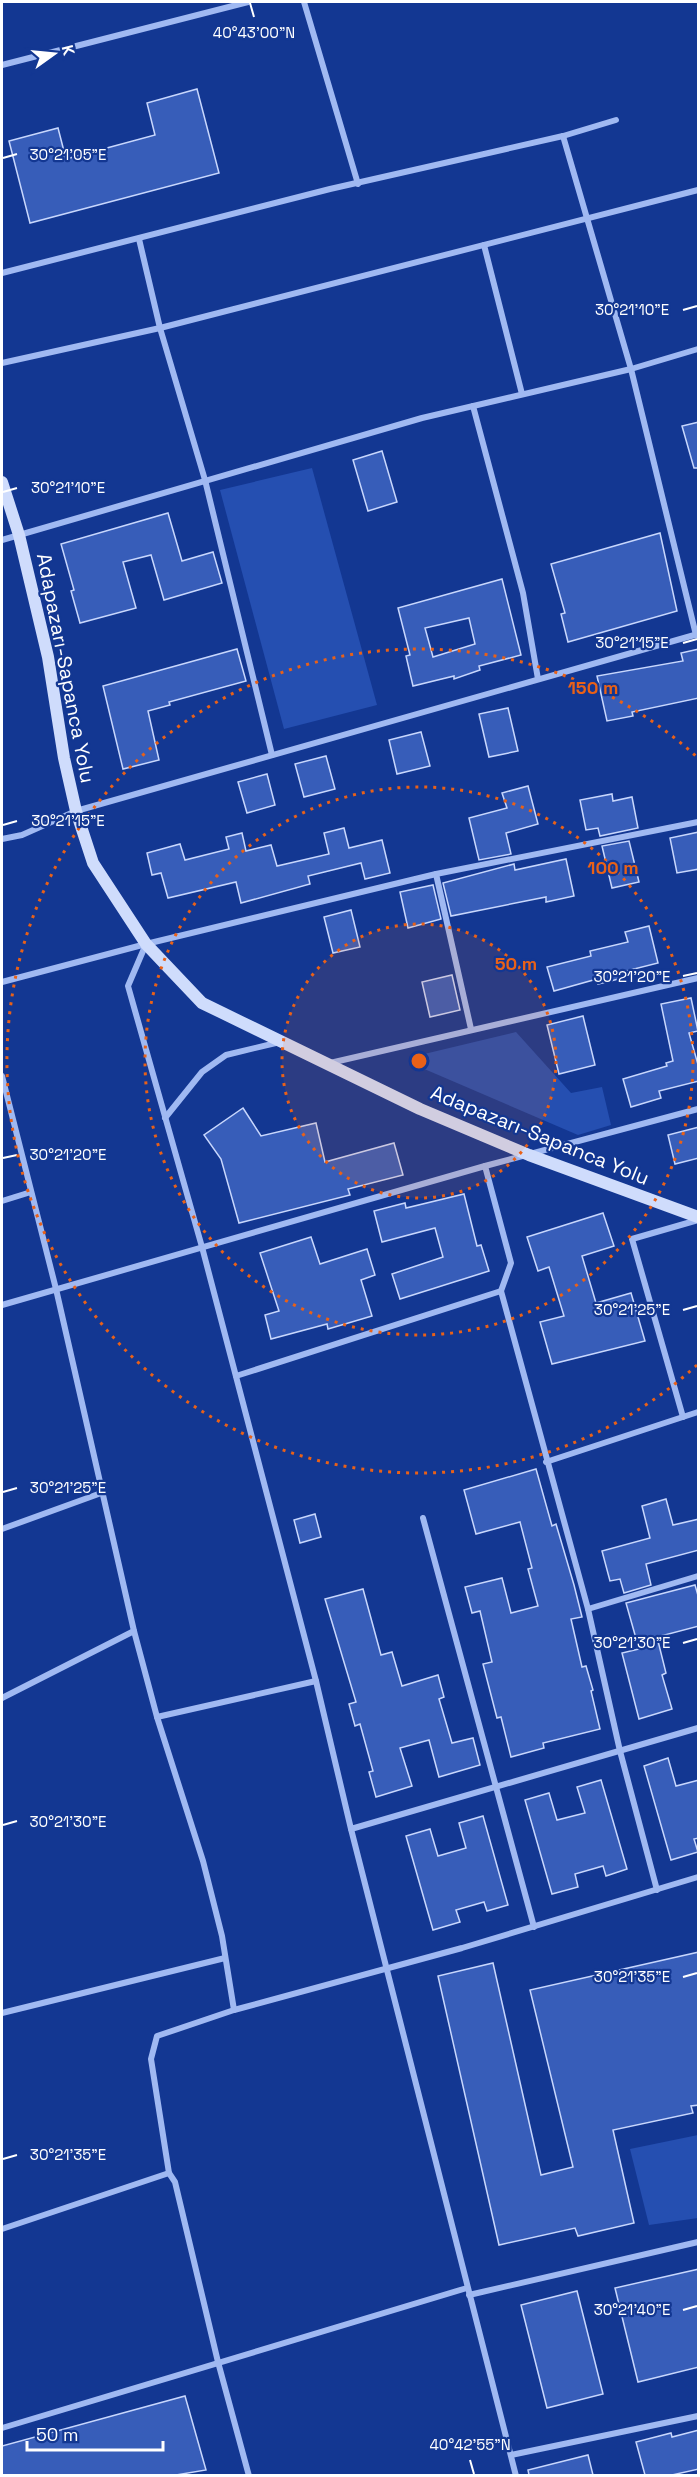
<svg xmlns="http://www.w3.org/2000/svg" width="700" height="2477" viewBox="0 0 700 2477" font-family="'Space Grotesk',sans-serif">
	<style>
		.green { fill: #254fb1 }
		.building { fill: #375db9; stroke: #c8d7fd; stroke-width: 1.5; fill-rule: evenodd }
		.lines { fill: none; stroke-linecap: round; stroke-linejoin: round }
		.street { stroke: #a0b9f2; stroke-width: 6 }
		.secondary { stroke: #cfdcfc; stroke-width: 12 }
		.ticks { fill: none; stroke: #fff; stroke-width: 2 }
		.ring { fill: none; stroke: #e96118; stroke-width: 3; stroke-dasharray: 3 6 }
		.labels { text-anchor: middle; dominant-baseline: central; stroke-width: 4.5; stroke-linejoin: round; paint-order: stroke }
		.street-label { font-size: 20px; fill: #fff; stroke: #133792 }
		.ticks-label { font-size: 15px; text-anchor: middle; fill: #fff; stroke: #133792; stroke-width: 4.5; stroke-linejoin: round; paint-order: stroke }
		.centre { fill: #e96118; stroke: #133792; stroke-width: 3 }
		.ring-label { font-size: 18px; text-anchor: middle; font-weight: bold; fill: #e96118; stroke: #133792; stroke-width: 4.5; stroke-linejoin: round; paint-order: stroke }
	</style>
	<rect width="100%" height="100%" fill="#133792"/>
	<g class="green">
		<path d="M312,468L377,705L284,729L220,490Z"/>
		<path d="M516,1032L571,1093L602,1087L611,1125L578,1135L415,1065L420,1055Z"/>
		<path d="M698,2135V2218L649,2225L630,2149Z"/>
	</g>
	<g class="building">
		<path d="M197,89L219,173L30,223L9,141L58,128L66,159L155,135L147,103Z"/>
		<path d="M699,422V468H694L682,426Z"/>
		<path d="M382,451L397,502L368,511L353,460Z"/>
		<path d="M168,513L182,561L213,552L222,583L164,600L151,555L123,562L136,608L80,623L71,591L74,590L61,544Z"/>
		<path d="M660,533L677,611L568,642L561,614L565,613L551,564Z"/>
		<path d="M502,579L521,655L479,666L480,670L454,679V676L413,686L406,656L410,655L398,608ZM469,618L475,644L433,657L425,628Z"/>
		<path d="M237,649L246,681L169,702L170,705L148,711L159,760L123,769L103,686Z"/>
		<path d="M699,649V698L632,712L633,716L607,721L597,676L683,661L681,653Z"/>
		<path d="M508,708L518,751L489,757L479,714Z"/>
		<path d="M421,732L430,766L397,774L389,740Z"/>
		<path d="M326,756L335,789L304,797L295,764Z"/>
		<path d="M267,774L275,805L247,813L238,782Z"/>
		<path d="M528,786L538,824L506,833L511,854L479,860L469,818L507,808L502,793Z"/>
		<path d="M612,794L613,801L632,797L638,828L600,836L598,828L586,830L580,800Z"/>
		<path d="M344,828L349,848L382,840L390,873L365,879L361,863L308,876L310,884L241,903L236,882L168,898L161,873L152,875L147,853L180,844L185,860L229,849L226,837L242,833L246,851L271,845L277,866L329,854L324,833Z"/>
		<path d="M699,832V869L677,873L670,838Z"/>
		<path d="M629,841L639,882L612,888L602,846Z"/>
		<path d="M566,859L574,896L546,902V897L451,916L443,883L514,864L515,870Z"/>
		<path d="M433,885L441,919L408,928L400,892Z"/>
		<path d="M351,910L360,947L333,953L324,917Z"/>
		<path d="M649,926L658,963L626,971L627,977L598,984L597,979L554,991L547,967L591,956L590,951L628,942L625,932Z"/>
		<path d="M452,975L460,1010L430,1017L422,982Z"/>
		<path d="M691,998L698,1031L689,1033L699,1068V1081L659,1091L661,1098L631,1107L623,1079L667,1066L666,1063L673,1061L661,1004Z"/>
		<path d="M583,1016L595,1065L559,1074L547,1025Z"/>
		<path d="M243,1108L261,1136L316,1123L325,1162L394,1143L403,1175L348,1189L350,1195L239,1223L221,1159L204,1135Z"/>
		<path d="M699,1127V1158L675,1164L668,1135Z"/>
		<path d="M464,1194L477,1246L481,1245L489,1271L400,1299L392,1274L443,1257L435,1228L382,1242L374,1211L405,1203L406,1208Z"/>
		<path d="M603,1213L614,1246L582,1256L596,1303L631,1293L645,1341L552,1364L540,1322L564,1316L549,1267L538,1271L527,1237Z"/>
		<path d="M311,1237L320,1264L367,1249L375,1275L361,1280L372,1316L328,1329L327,1324L271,1339L265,1315L279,1311L260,1253Z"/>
		<path d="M536,1469L552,1526L556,1524L574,1585L582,1617L571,1619L582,1667L586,1666L593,1690L591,1691L600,1729L543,1743L544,1748L511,1757L501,1717L497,1718L483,1664L492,1662L480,1611L472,1613L465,1587L502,1578L511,1613L538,1606L528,1569L532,1568L520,1522L476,1534L464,1490Z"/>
		<path d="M666,1499L673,1525L699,1519V1550L646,1564L651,1585L624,1593L620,1579L610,1581L602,1551L650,1538L642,1506Z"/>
		<path d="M315,1514L321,1537L300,1543L294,1520Z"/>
		<path d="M695,1585L699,1599V1626L657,1637L666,1673L662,1675L672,1709L639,1719L622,1653L639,1649L626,1603Z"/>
		<path d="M363,1589L381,1655L392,1652L402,1686L438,1675L444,1697L439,1699L452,1743L473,1738L480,1765L439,1777L429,1740L400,1748L412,1786L376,1797L369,1772L373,1771L360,1724L355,1726L349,1704L356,1702L325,1599Z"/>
		<path d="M668,1758L676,1786L699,1780V1838L694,1839L698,1852L671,1860L644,1766Z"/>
		<path d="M601,1780L627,1869L606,1876L603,1866L575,1874L578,1887L552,1894L525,1800L549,1793L557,1820L585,1813L577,1787Z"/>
		<path d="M483,1816L508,1905L487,1911L484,1902L456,1910L460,1922L433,1930L406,1836L430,1829L438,1856L466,1848L459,1823Z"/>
		<path d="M699,1952V2105L691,2106L693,2113L613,2130L634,2223L578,2236L575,2228L499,2245L438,1976L493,1963L541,2175L573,2167L530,1990Z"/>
		<path d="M699,2269V2367L638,2382L615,2288Z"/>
		<path d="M577,2291L603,2394L547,2408L521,2305Z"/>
		<path d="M185,2396L206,2470L176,2475H2V2446Z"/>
		<path d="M699,2430V2469L672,2475H645L636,2442L671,2433L672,2437Z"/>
		<path d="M588,2455L593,2475H529L528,2470Z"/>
	</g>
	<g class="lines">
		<g class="street">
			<path d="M304,2L358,184"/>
			<path d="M2,65L248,2"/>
			<path d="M563,136L631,369L696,635"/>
			<path d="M139,239L160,328L205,480L272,755"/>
			<path d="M484,245L522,394"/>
			<path d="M2,273L330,189L563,136L616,120"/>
			<path d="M2,363L160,328L698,190"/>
			<path d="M473,406L523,593L538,679"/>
			<path d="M2,540L422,418L631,369L698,349"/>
			<path d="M2,839L22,835L76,811L698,634"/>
			<path d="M436,874L471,1029"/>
			<path d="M146,944L128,986L202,1247L316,1681L351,1829L698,1728"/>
			<path d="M2,982L146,944L436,874L698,822"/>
			<path d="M330,1063L698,978"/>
			<path d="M2,1076L56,1289L134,1631L157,1717L203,1861L222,1936L234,2010"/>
			<path d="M165,1118L202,1072L226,1055L280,1042"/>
			<path d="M2,1201L31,1192"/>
			<path d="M501,1291L588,1609L620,1751L657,1890"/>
			<path d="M2,1305L485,1166L698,1109"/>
			<path d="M236,1376L501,1291L511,1263L485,1166"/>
			<path d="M683,1417L632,1239L698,1220"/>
			<path d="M546,1462L698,1412"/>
			<path d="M423,1518L534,1927"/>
			<path d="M2,1529L104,1492"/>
			<path d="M588,1609L698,1576"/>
			<path d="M2,1698L134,1631"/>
			<path d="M157,1717L316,1681"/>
			<path d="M351,1829L516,2476"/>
			<path d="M2,2013L225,1958"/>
			<path d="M2,2229L169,2173"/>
			<path d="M469,2295L698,2242"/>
			<path d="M2,2428L467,2288"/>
			<path d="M511,2455L698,2416"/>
			<path d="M249,2476L218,2362L175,2182L169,2173L151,2059L157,2036L234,2010L462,1948L698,1877"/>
		</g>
		<path class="secondary" d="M2,482L19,535L48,657L64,758L76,811L93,863L146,944L202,1003L420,1109L529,1155L698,1217"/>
	</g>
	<path class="ticks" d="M250,3L254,17M3,158L17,154M683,310L697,306M3,492L17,488M683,643L697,639M3,825L17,821M683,976L697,973M3,1158L17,1155M683,1310L697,1306M3,1492L17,1488M683,1643L697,1639M3,1825L17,1821M683,1977L697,1973M3,2159L17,2155M683,2310L697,2306M470,2460L474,2474"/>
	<circle cx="419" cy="1061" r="137" fill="#e96118" fill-opacity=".12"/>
	<g class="ring">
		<circle cx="419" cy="1061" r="137"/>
		<circle cx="419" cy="1061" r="274"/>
		<path d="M697 1365A412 412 0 1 1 697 757"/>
	</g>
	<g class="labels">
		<g class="street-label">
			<text transform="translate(66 668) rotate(79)">Adapazarı-Sapanca Yolu</text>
			<text transform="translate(540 1135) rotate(22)">Adapazarı-Sapanca Yolu</text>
		</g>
	</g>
	<g class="ticks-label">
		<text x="254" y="38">40°43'00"N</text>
		<text x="68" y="160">30°21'05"E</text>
		<text x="632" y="315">30°21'10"E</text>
		<text x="68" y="493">30°21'10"E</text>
		<text x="632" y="648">30°21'15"E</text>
		<text x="68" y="826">30°21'15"E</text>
		<text x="632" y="982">30°21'20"E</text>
		<text x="68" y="1160">30°21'20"E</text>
		<text x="632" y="1315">30°21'25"E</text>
		<text x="68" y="1493">30°21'25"E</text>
		<text x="632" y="1648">30°21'30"E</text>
		<text x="68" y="1827">30°21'30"E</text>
		<text x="632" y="1982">30°21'35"E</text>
		<text x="68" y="2160">30°21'35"E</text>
		<text x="632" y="2315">30°21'40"E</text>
		<text x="470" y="2450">40°42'55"N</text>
	</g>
	<circle cx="419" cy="1061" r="9" class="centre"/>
	<g class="ring-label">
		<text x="593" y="694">150 m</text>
		<text x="613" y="874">100 m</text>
		<text x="516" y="970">50 m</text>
	</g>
	<rect width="700" height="2477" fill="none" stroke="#ffffff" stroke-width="6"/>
	<g transform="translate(54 54) rotate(75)" stroke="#133792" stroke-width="4.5" paint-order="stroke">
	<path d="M0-4.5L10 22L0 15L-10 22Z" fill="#ffffff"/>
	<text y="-9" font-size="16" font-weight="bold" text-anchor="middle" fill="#ffffff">K</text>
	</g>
	<path d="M27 2441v9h136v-9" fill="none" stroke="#ffffff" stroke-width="3"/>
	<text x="36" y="2441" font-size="18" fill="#ffffff" stroke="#133792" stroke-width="4.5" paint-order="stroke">50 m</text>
</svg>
